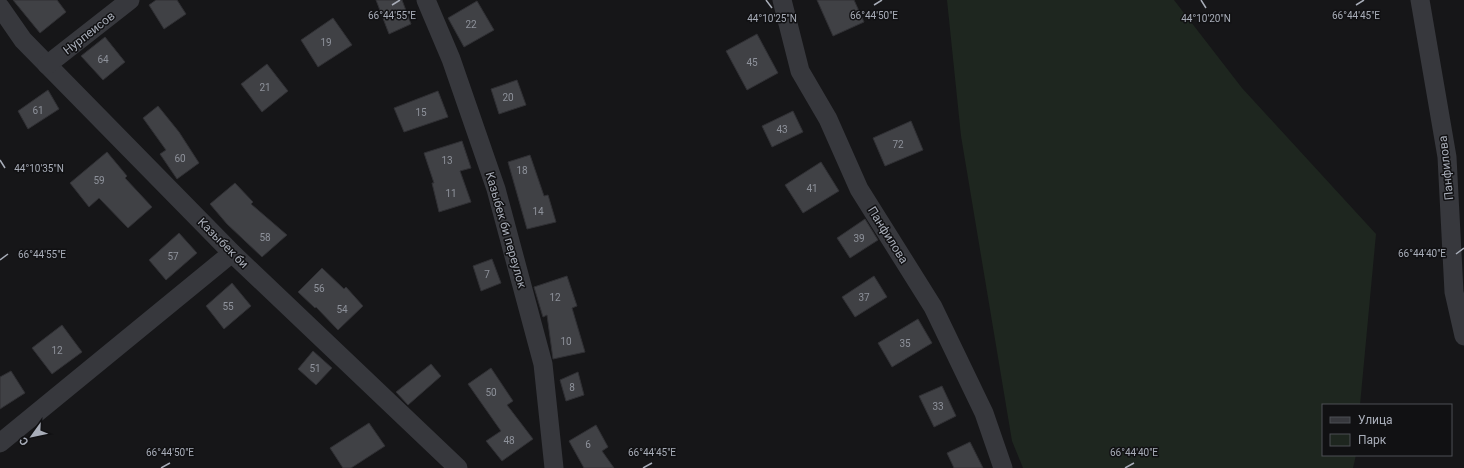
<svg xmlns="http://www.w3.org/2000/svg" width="1464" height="468" viewBox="0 0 1464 468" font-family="Roboto,sans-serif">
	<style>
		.green { fill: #1e261f }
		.building { fill: #404145; stroke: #303034 }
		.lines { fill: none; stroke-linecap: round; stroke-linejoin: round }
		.street { stroke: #37383d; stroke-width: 19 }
		.ticks { fill: none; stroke: #a8adb8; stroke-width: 1.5 }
		.labels { text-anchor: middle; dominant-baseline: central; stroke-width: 3; stroke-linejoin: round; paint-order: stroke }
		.number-label { font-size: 10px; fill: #8e929b }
		.street-label { font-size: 12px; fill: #a8adb8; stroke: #111113 }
		.ticks-label { font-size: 10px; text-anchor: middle; fill: #a8adb8; stroke: #111113; stroke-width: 3; stroke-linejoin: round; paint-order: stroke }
	</style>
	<rect width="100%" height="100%" fill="#161618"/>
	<path class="green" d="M947,0H1174L1242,88L1376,234L1360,405H1323V455H1356L1353,468H1023L1012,441L961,136Z"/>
	<g class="building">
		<path d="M13,0H57L66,12L40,33Z"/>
		<path d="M156,0H177L186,14L164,29L149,5Z"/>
		<path d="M376,0H402L411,24L389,34Z"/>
		<path d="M817,0H854L864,22L833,36Z"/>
		<path d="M477,1L494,30L464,47L448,18Z"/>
		<path d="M333,18L352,45L318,67L301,40Z"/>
		<path d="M757,34L778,73L747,90L726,51Z"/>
		<path d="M105,37L125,62L103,80L81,56Z"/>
		<path d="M267,64L288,91L262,112L241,84Z"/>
		<path d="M517,80L526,105L499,114L491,89Z"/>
		<path d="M48,90L59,109L28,129L18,111Z"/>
		<path d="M438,91L448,117L404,132L394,108Z"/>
		<path d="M158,106L179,132L199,163L177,179L160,154L166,150L143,118Z"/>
		<path d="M793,111L803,132L772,147L762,126Z"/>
		<path d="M911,121L923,150L885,166L873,138Z"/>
		<path d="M462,141L471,168L460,171L471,202L439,212L432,183H434L424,153Z"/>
		<path d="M107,152L127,176L125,178L152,207L128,228L99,198L89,207L70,183Z"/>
		<path d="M530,155L544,196L548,195L556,222L527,229L508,162Z"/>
		<path d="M821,162L839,191L803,213L785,185Z"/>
		<path d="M235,183L253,202L251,204L287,235L262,257L227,224L210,204Z"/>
		<path d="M865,219L878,240L850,258L837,238Z"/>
		<path d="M179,233L197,253L166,280L149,260Z"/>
		<path d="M492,259L501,283L481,291L473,266Z"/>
		<path d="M322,268L344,289L346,287L363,306L338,330L316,307L315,308L298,292Z"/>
		<path d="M567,276L577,306L572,308L585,352L553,359L547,315L543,317L534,287Z"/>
		<path d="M874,276L887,297L855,317L842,297Z"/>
		<path d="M232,283L251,306L224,329L206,306Z"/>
		<path d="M918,319L932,343L892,367L878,343Z"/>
		<path d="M62,325L82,352L52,374L32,348Z"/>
		<path d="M313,351L332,368L316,385L298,369Z"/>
		<path d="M431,364L441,376L408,405L396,392Z"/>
		<path d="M491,368L513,401L507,405L533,439L502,461L486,441L501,431L468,384Z"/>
		<path d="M11,371L25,393L0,409V377Z"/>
		<path d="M578,372L584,395L566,401L560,380Z"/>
		<path d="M942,386L956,416L934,427L919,396Z"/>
		<path d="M369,423L385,446L351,468H343L330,448Z"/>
		<path d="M596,425L608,447L602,451L614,468H584L569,441Z"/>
		<path d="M970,442L983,468H954L947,453Z"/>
	</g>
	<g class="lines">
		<g class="street">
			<path d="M426,0L451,59L496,189L543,364L554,468"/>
			<path d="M782,0L800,71L828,119L859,189L933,307L984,413L1003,468"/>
			<path d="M1420,0L1447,157L1454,292L1464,336"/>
			<path d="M0,7L23,40L232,253L458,468"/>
			<path d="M47,65L130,0"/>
			<path d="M0,443L232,253"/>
		</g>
	</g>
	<path class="ticks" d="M766,0L772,8M1201,0L1206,8M392,5L400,0M874,5L882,0M1356,5L1364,0M0,160L5,168M1456,254L1464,248M0,260L8,254M161,468L170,463M643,468L652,463M1125,468L1134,463"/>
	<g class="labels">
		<g class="number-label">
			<text x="471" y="24">22</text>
			<text x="326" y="42">19</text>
			<text x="103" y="59">64</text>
			<text x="752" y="62">45</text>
			<text x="265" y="87">21</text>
			<text x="508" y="97">20</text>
			<text x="38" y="110">61</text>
			<text x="421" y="112">15</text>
			<text x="782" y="129">43</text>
			<text x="898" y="144">72</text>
			<text x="180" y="158">60</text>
			<text x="447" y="160">13</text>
			<text x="522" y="170">18</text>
			<text x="99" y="180">59</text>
			<text x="812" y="188">41</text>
			<text x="451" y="193">11</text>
			<text x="538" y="211">14</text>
			<text x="265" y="237">58</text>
			<text x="859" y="238">39</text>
			<text x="173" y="256">57</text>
			<text x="487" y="274">7</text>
			<text x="319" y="288">56</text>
			<text x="555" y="297">12</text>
			<text x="864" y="297">37</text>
			<text x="228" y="306">55</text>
			<text x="342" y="309">54</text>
			<text x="566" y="341">10</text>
			<text x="905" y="343">35</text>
			<text x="57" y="350">12</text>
			<text x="315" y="368">51</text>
			<text x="572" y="387">8</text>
			<text x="491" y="392">50</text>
			<text x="938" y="406">33</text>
			<text x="509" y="440">48</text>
			<text x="588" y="444">6</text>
		</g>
		<g class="street-label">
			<text transform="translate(89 33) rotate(-38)">Нурпеисов</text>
			<text transform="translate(1446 168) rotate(-96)">Панфилова</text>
			<text transform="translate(506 230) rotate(74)">Казыбек би переулок</text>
			<text transform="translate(888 235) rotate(58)">Панфилова</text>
			<text transform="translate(223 243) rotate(45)">Казыбек би</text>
		</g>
	</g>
	<g class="ticks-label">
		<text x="392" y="19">66°44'55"E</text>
		<text x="874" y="19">66°44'50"E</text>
		<text x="1356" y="19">66°44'45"E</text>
		<text x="772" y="22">44°10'25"N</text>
		<text x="1206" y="22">44°10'20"N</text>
		<text x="39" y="172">44°10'35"N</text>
		<text x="1422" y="257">66°44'40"E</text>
		<text x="42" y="258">66°44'55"E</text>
		<text x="170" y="456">66°44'50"E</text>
		<text x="652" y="456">66°44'45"E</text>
		<text x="1134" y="456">66°44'40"E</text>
	</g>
	<rect x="1322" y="404" width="130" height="52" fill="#111113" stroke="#4d4f55"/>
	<rect x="1330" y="417" width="20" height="6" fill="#37383d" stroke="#4d4f55"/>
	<text x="1358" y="424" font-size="12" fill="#a8adb8">Улица</text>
	<rect x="1330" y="434" width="20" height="12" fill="#1e261f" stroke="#4d4f55"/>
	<text x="1358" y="444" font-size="12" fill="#a8adb8">Парк</text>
	<g transform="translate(32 436) rotate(237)" stroke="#111113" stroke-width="3" paint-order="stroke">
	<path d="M0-3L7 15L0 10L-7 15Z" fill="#a8adb8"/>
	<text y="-6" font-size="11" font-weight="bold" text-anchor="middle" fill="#a8adb8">С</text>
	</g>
</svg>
